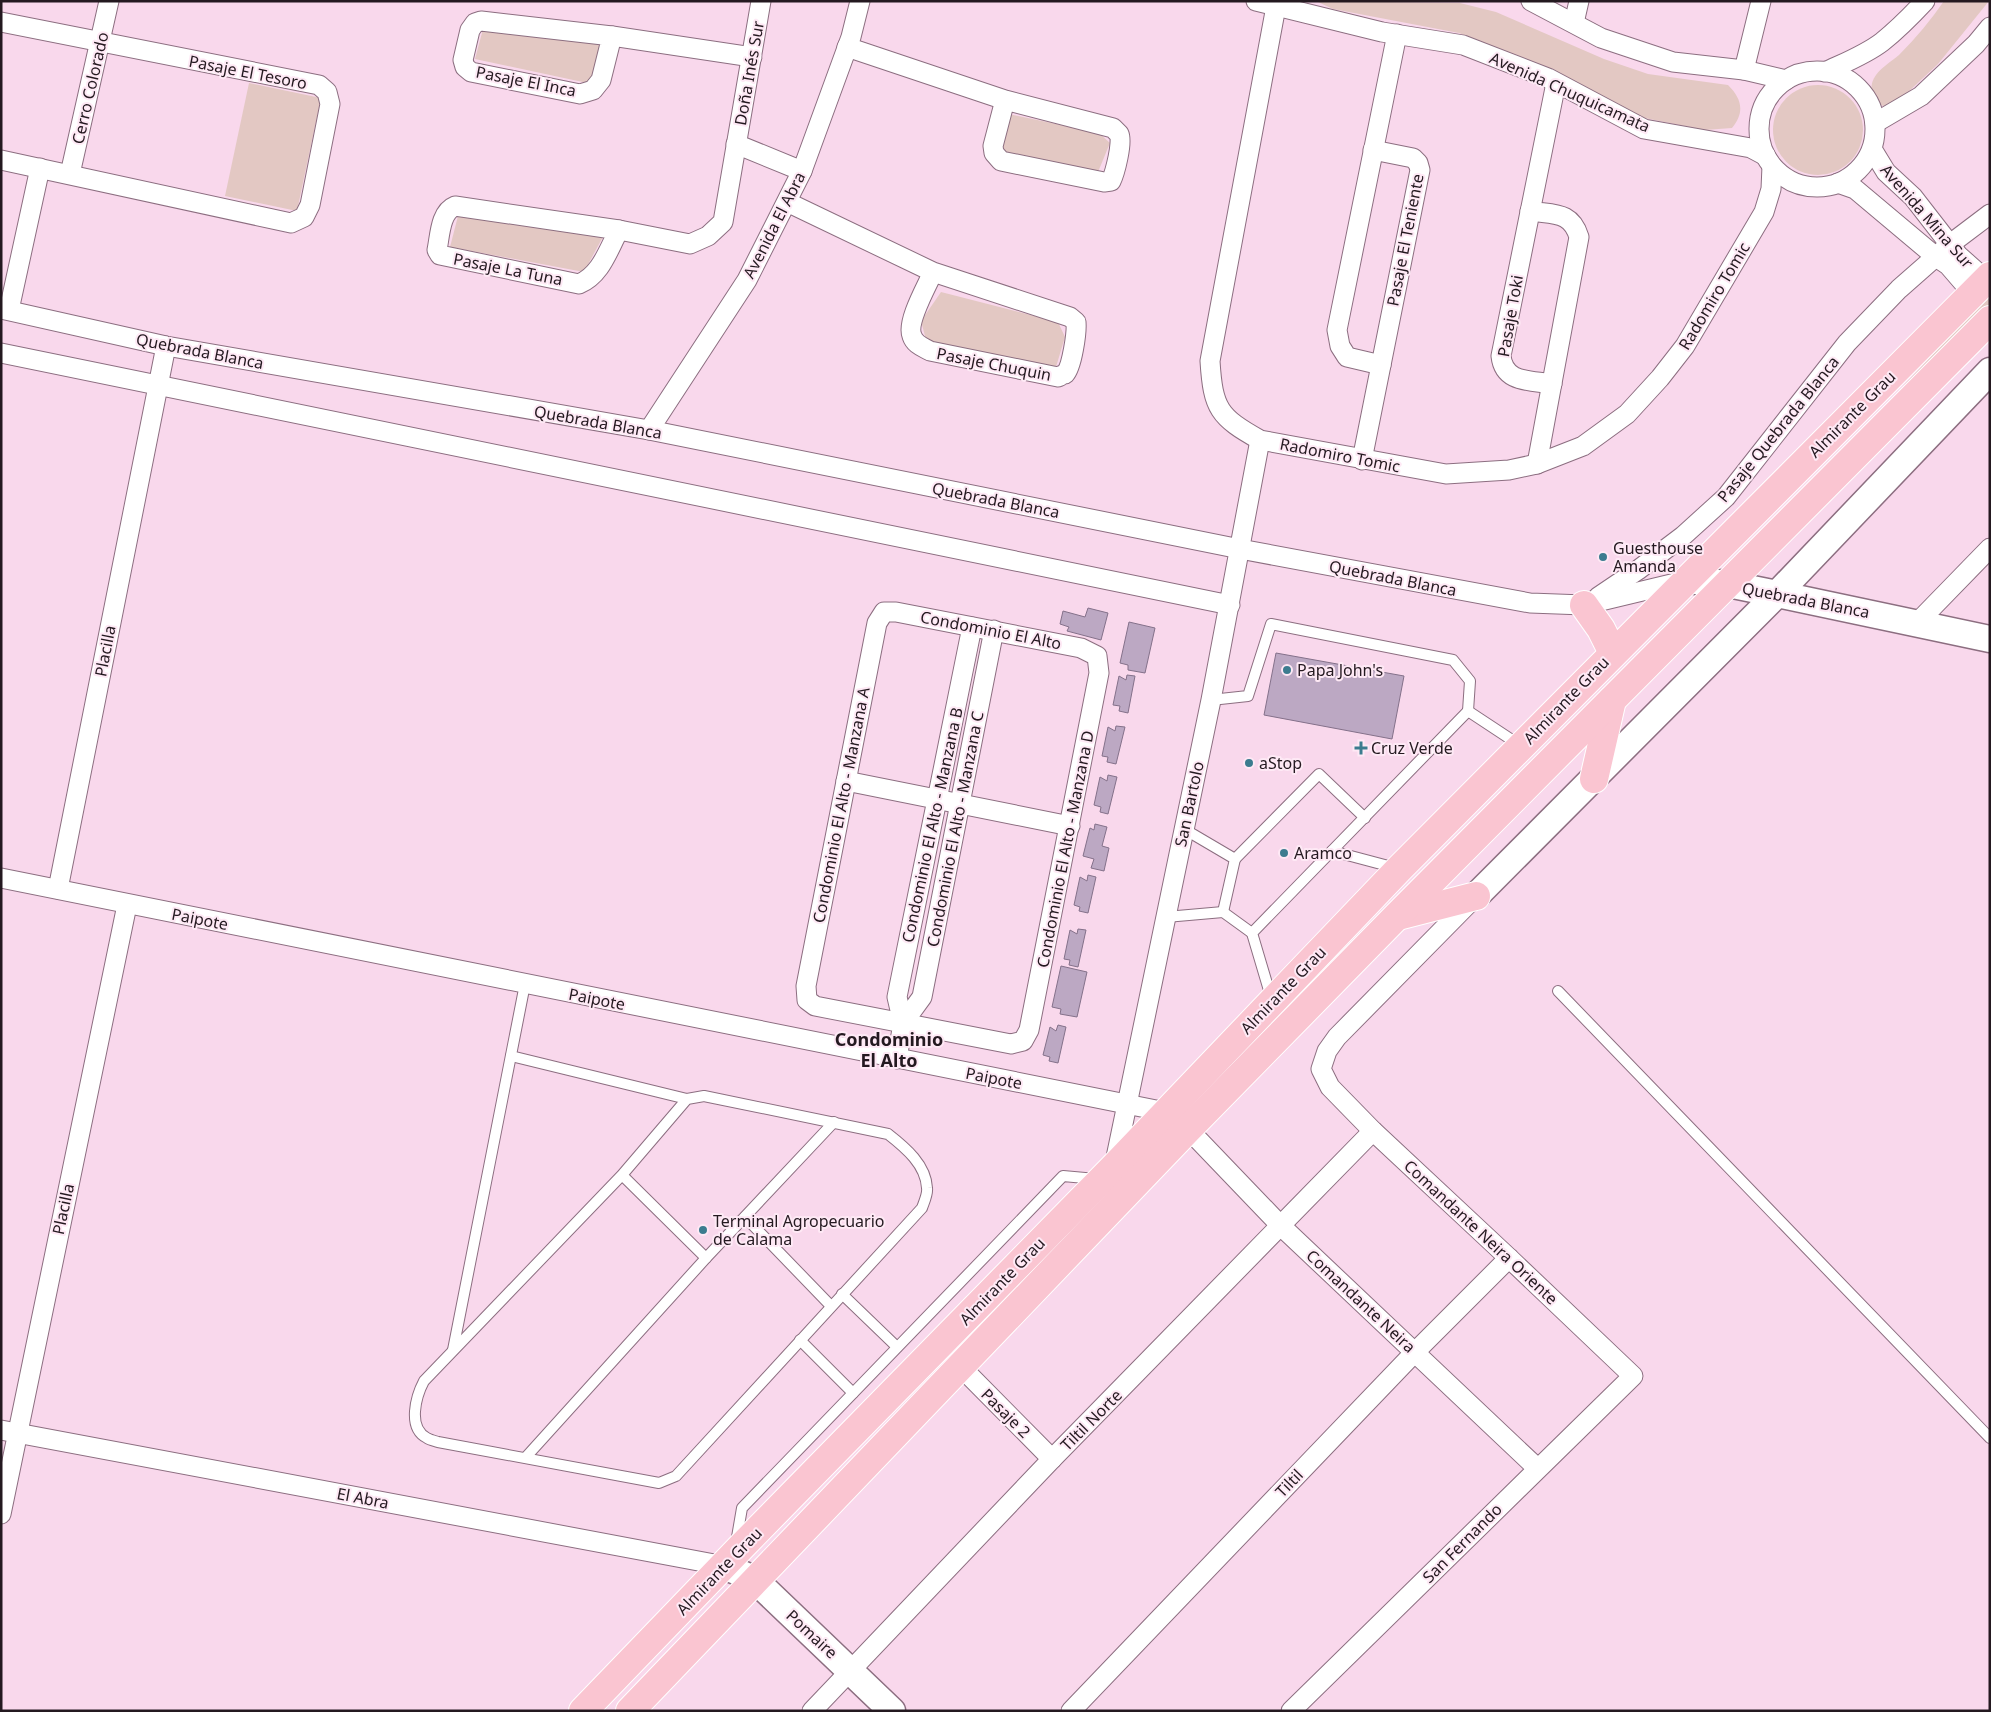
<svg xmlns="http://www.w3.org/2000/svg" width="1991" height="1712" viewBox="0 0 1991 1712" font-family="'Noto Sans',sans-serif">
	<style>
		.green { fill: #e3c8c3 }
		.building { fill: #bca8c3; stroke: #84718a }
		.lines { fill: none; stroke-linecap: round; stroke-linejoin: round }
		.lane-casing { stroke: #8c6e80; stroke-width: 12 }
		.street-casing { stroke: #8c6e80; stroke-width: 21 }
		.secondary-casing { stroke: #8c6e80; stroke-width: 29 }
		.primary-casing { stroke: #fff; stroke-width: 30 }
		.lane { stroke: #fff; stroke-width: 10 }
		.street { stroke: #fff; stroke-width: 19 }
		.secondary { stroke: #fff; stroke-width: 26 }
		.primary { stroke: #fac5d1; stroke-width: 28 }
		.poi-dot { fill: #3c7c8f; stroke: #fee9f5; stroke-width: 2 }
		.labels { text-anchor: middle; dominant-baseline: central; stroke-width: 4; stroke-linejoin: round; paint-order: stroke }
		.street-label { font-size: 16px; fill: #241920; stroke: #fee9f5 }
		.poi-label { font-size: 16px; fill: #241920; stroke: #fee9f5; text-anchor: start }
		.neighbourhood-label { font-size: 18px; font-weight: bold; fill: #241920; stroke: #fee9f5 }
	</style>
	<rect width="100%" height="100%" fill="#f9d8ec"/>
	<g class="green">
		<path d="M1316,1L1460,3L1496,12L1604,59L1648,74L1728,85C1742,99 1745,112 1732,128L1705,130L1639,117L1565,79L1502,50L1459,33L1333,9Z"/>
		<path d="M1944,1H1989L1938,64L1906,94L1890,105L1884,106L1876,104C1871,94 1869,84 1876,75C1882,67 1892,61 1899,55C1916,38 1931,20 1944,1Z"/>
		<path d="M483,29L603,42L592,84L475,59Z"/>
		<path d="M249,83L321,98L297,211L225,196Z"/>
		<circle cx="1818" cy="130" r="45"/>
		<path d="M1009,114L1099,133L1110,143L1098,172L1006,152L1000,142Z"/>
		<path d="M458,216L605,233L584,272L450,247Z"/>
		<path d="M941,292L1058,322L1065,337L1056,367L939,345L926,340L921,321Z"/>
		<path d="M1990,294V311L1853,449L1905,384Z"/>
	</g>
	<g class="building">
		<path d="M1088,608L1108,613L1101,640L1067,631L1069,627L1060,624L1063,611L1085,617Z"/>
		<path d="M1129,622L1155,628L1145,673L1128,670V665L1120,663Z"/>
		<path d="M1276,653L1404,676L1392,739L1264,715Z"/>
		<path d="M1127,675L1135,676L1128,713L1119,711L1120,706L1113,705L1119,676L1126,680Z"/>
		<path d="M1116,726L1125,727L1116,764L1107,762L1108,757L1102,756L1108,727L1115,731Z"/>
		<path d="M1108,775L1117,777L1108,814L1100,812L1101,807L1094,805L1100,777L1107,781Z"/>
		<path d="M1095,824L1107,827L1102,846L1109,848L1104,871L1091,868L1094,859L1083,856L1090,828L1094,830Z"/>
		<path d="M1088,875L1096,877L1088,913L1079,911L1080,907L1074,905L1080,877L1087,881Z"/>
		<path d="M1078,929L1086,930L1078,967L1069,965L1070,960L1064,959L1070,930L1077,934Z"/>
		<path d="M1061,966L1087,972L1077,1017L1060,1014L1061,1009L1052,1007Z"/>
		<path d="M1058,1025L1066,1027L1058,1063L1049,1061L1050,1057L1043,1055L1050,1027L1056,1031Z"/>
	</g>
	<g class="lines">
		<g class="lane-casing">
			<g id="lane">
				<path d="M1211,700L1248,696L1271,624L1453,660L1470,681L1468,711"/>
				<path d="M1184,829L1235,859L1223,912"/>
				<path d="M1332,851L1396,868"/>
				<path d="M1235,859L1319,774L1365,818"/>
				<path d="M1166,917L1223,912L1252,933"/>
				<path d="M1558,991L1990,1438"/>
				<path d="M1271,997L1252,933L1468,711L1521,746"/>
				<path d="M511,1056L687,1099"/>
				<path d="M622,1175L424,1381C416,1396 407,1428 427,1438C430,1440 435,1441 438,1442L659,1483L676,1476L922,1208C924,1202 928,1194 927,1188C926,1165 906,1148 888,1134L704,1096L687,1099L622,1175L706,1258"/>
				<path d="M745,1217L831,1306"/>
				<path d="M842,1294L897,1347"/>
				<path d="M800,1340L853,1393"/>
				<path d="M453,1350L525,984"/>
				<path d="M526,1457L706,1258L834,1122"/>
				<path d="M736,1543L742,1508L1063,1176L1096,1179"/>
			</g>
		</g>
		<g class="street-casing">
			<g id="street">
				<path d="M1256,1L1382,32L1463,45L1548,78L1644,129L1751,148L1766,156"/>
				<path d="M1277,1L1210,361C1213,409 1219,417 1260,440L1446,474L1509,470L1537,464L1583,446L1627,414L1660,378L1685,346L1764,212L1771,189L1772,166"/>
				<path d="M1531,1L1601,38L1673,62L1744,70L1786,80"/>
				<path d="M481,21L612,36L601,80L593,90L580,94L471,72L465,67L463,60L470,30L475,23Z"/>
				<path d="M1,22L319,85L327,92L330,104L310,205L304,217L291,223L1,160"/>
				<path d="M1574,23L1579,1"/>
				<path d="M612,36L752,57"/>
				<path d="M847,47L1005,100L1113,128C1114,129 1118,133 1119,134C1123,142 1115,173 1111,181L1104,182L1001,161L994,153L993,146L1005,100"/>
				<path d="M1744,70L1761,1"/>
				<circle cx="1817" cy="129" r="58"/>
				<path d="M1825,72C1844,63 1865,55 1882,42C1897,30 1911,16 1925,1"/>
				<path d="M1875,123L1921,96L1976,44L1990,27"/>
				<path d="M736,144L802,171"/>
				<path d="M1872,149L1886,172L1913,197L1958,255L1986,280"/>
				<path d="M70,174L109,1"/>
				<path d="M1838,183L1855,189L1936,257L1948,265L1973,294"/>
				<path d="M787,202L933,272L1070,317L1076,322C1077,332 1072,367 1065,374C1064,374 1058,377 1058,377L930,351C923,347 915,345 912,336C906,322 927,286 933,272"/>
				<path d="M455,206L619,230C608,250 601,275 579,284L440,255L437,250C440,236 440,212 455,206Z"/>
				<path d="M1530,211C1554,215 1571,211 1579,237L1537,464"/>
				<path d="M619,230L690,244L708,236L723,222L761,1"/>
				<path d="M1,309L166,346L649,430L1240,549L1530,603L1584,605L1684,581"/>
				<path d="M9,310L40,168"/>
				<path d="M1,353L1230,605"/>
				<path d="M1381,365L1347,357L1340,346L1337,330L1397,34"/>
				<path d="M1552,384C1529,380 1504,383 1501,356L1556,83"/>
				<path d="M649,430L747,280L802,171L851,37L860,1"/>
				<path d="M1362,460L1420,170L1418,163L1413,158L1373,150"/>
				<path d="M1598,597L1638,570L1683,536L1726,497L1847,343L1899,289L1949,245L1990,214"/>
				<path d="M884,612H896L1081,648L1097,656L1099,673L1029,1030L1023,1041L1011,1044L815,1006L807,1000L806,986L877,623Z"/>
				<path d="M1917,623L1990,548"/>
				<path d="M846,781L1070,826"/>
				<path d="M1,878L1166,1112L1188,1129L1281,1226L1537,1468"/>
				<path d="M58,889L166,346"/>
				<path d="M903,1023L922,997L994,630"/>
				<path d="M897,1059L903,1023L897,997L972,627"/>
				<path d="M1114,1167L1211,700L1260,440"/>
				<path d="M961,1367L1052,1459"/>
				<path d="M1,1430L725,1566"/>
				<path d="M1,1514L127,905"/>
				<path d="M812,1711L1052,1459L1373,1131"/>
				<path d="M1071,1711L1415,1352L1509,1258"/>
				<path d="M1291,1711L1633,1376L1509,1258L1373,1131L1330,1087L1321,1069L1327,1051L1337,1037L1476,896"/>
			</g>
		</g>
		<g class="secondary-casing">
			<g id="secondary">
				<path d="M1686,580L1728,584L1777,594L1990,639"/>
				<path d="M1476,896L1777,594L1990,371"/>
				<path d="M725,1566L755,1580L892,1711"/>
			</g>
		</g>
		<g class="primary-casing">
			<g id="primary">
				<path d="M1584,605L1601,629L1613,653"/>
				<path d="M1594,779L1612,700"/>
				<path d="M1398,916L1476,896"/>
				<path d="M583,1711L745,1543L1113,1168L1399,869L1990,276"/>
				<path d="M630,1711L1188,1129L1397,916L1990,320"/>
			</g>
		</g>
		<use href="#lane" class="lane"/>
		<use href="#street" class="street"/>
		<use href="#secondary" class="secondary"/>
		<use href="#primary" class="primary"/>
	</g>
	<g class="poi-dot">
		<circle cx="1603" cy="557" r="5"/>
		<circle cx="1287" cy="670" r="5"/>
		<path d="M1358.5 740.5h5v5h5v5h-5v5h-5v-5h-5v-5h5z"/>
		<circle cx="1249" cy="763" r="5"/>
		<circle cx="1284" cy="853" r="5"/>
		<circle cx="703" cy="1230" r="5"/>
	</g>
	<g class="labels">
		<g class="street-label">
			<text transform="translate(248 72) rotate(11)">Pasaje El Tesoro</text>
			<text transform="translate(749 73) rotate(-80)">Doña Inés Sur</text>
			<text transform="translate(526 81) rotate(11)">Pasaje El Inca</text>
			<text transform="translate(90 88) rotate(-77)">Cerro Colorado</text>
			<text transform="translate(1570 92) rotate(24)">Avenida Chuquicamata</text>
			<text transform="translate(1927 216) rotate(49)">Avenida Mina Sur</text>
			<text transform="translate(774 225) rotate(-63)">Avenida El Abra</text>
			<text transform="translate(1405 240) rotate(-79)">Pasaje El Teniente</text>
			<text transform="translate(508 269) rotate(11)">Pasaje La Tuna</text>
			<text transform="translate(1714 296) rotate(-59)">Radomiro Tomic</text>
			<text transform="translate(1510 316) rotate(-80)">Pasaje Toki</text>
			<text transform="translate(200 351) rotate(11)">Quebrada Blanca</text>
			<text transform="translate(994 364) rotate(11)">Pasaje Chuquin</text>
			<text transform="translate(1852 414) rotate(-45)">Almirante Grau</text>
			<text transform="translate(598 422) rotate(10)">Quebrada Blanca</text>
			<text transform="translate(1778 429) rotate(-51)">Pasaje Quebrada Blanca</text>
			<text transform="translate(1340 455) rotate(11)">Radomiro Tomic</text>
			<text transform="translate(996 500) rotate(11)">Quebrada Blanca</text>
			<text transform="translate(1393 578) rotate(11)">Quebrada Blanca</text>
			<text transform="translate(1806 600) rotate(11)">Quebrada Blanca</text>
			<text transform="translate(991 630) rotate(11)">Condominio El Alto</text>
			<text transform="translate(105 651) rotate(-79)">Placilla</text>
			<text transform="translate(1566 700) rotate(-46)">Almirante Grau</text>
			<text transform="translate(1189 804) rotate(-78)">San Bartolo</text>
			<text transform="translate(841 805) rotate(-79)">Condominio El Alto - Manzana A</text>
			<text transform="translate(932 825) rotate(-78)">Condominio El Alto - Manzana B</text>
			<text transform="translate(955 829) rotate(-79)">Condominio El Alto - Manzana C</text>
			<text transform="translate(1065 849) rotate(-79)">Condominio El Alto - Manzana D</text>
			<text transform="translate(200 919) rotate(11)">Paipote</text>
			<text transform="translate(1283 990) rotate(-46)">Almirante Grau</text>
			<text transform="translate(597 999) rotate(11)">Paipote</text>
			<text transform="translate(994 1078) rotate(11)">Paipote</text>
			<text transform="translate(63 1209) rotate(-78)">Placilla</text>
			<text transform="translate(1481 1232) rotate(43)">Comandante Neira Oriente</text>
			<text transform="translate(1002 1281) rotate(-46)">Almirante Grau</text>
			<text transform="translate(1361 1301) rotate(43)">Comandante Neira</text>
			<text transform="translate(1006 1413) rotate(45)">Pasaje 2</text>
			<text transform="translate(1091 1420) rotate(-45)">Tiltil Norte</text>
			<text transform="translate(1289 1483) rotate(-46)">Tiltil</text>
			<text transform="translate(363 1498) rotate(11)">El Abra</text>
			<text transform="translate(1462 1543) rotate(-45)">San Fernando</text>
			<text transform="translate(719 1571) rotate(-46)">Almirante Grau</text>
			<text transform="translate(812 1634) rotate(43)">Pomaire</text>
		</g>
		<g class="poi-label">
			<text x="1613" y="548">Guesthouse<tspan x="1613" dy="18">Amanda</tspan></text>
			<text x="1297" y="670">Papa John's</text>
			<text x="1371" y="748">Cruz Verde</text>
			<text x="1259" y="763">aStop</text>
			<text x="1294" y="853">Aramco</text>
			<text x="713" y="1221">Terminal Agropecuario<tspan x="713" dy="18">de Calama</tspan></text>
		</g>
		<g class="neighbourhood-label">
			<text x="889" y="1039">Condominio<tspan x="889" dy="21">El Alto</tspan></text>
		</g>
	</g>
	<rect width="1991" height="1712" fill="none" stroke="#241920" stroke-width="5"/>
</svg>
